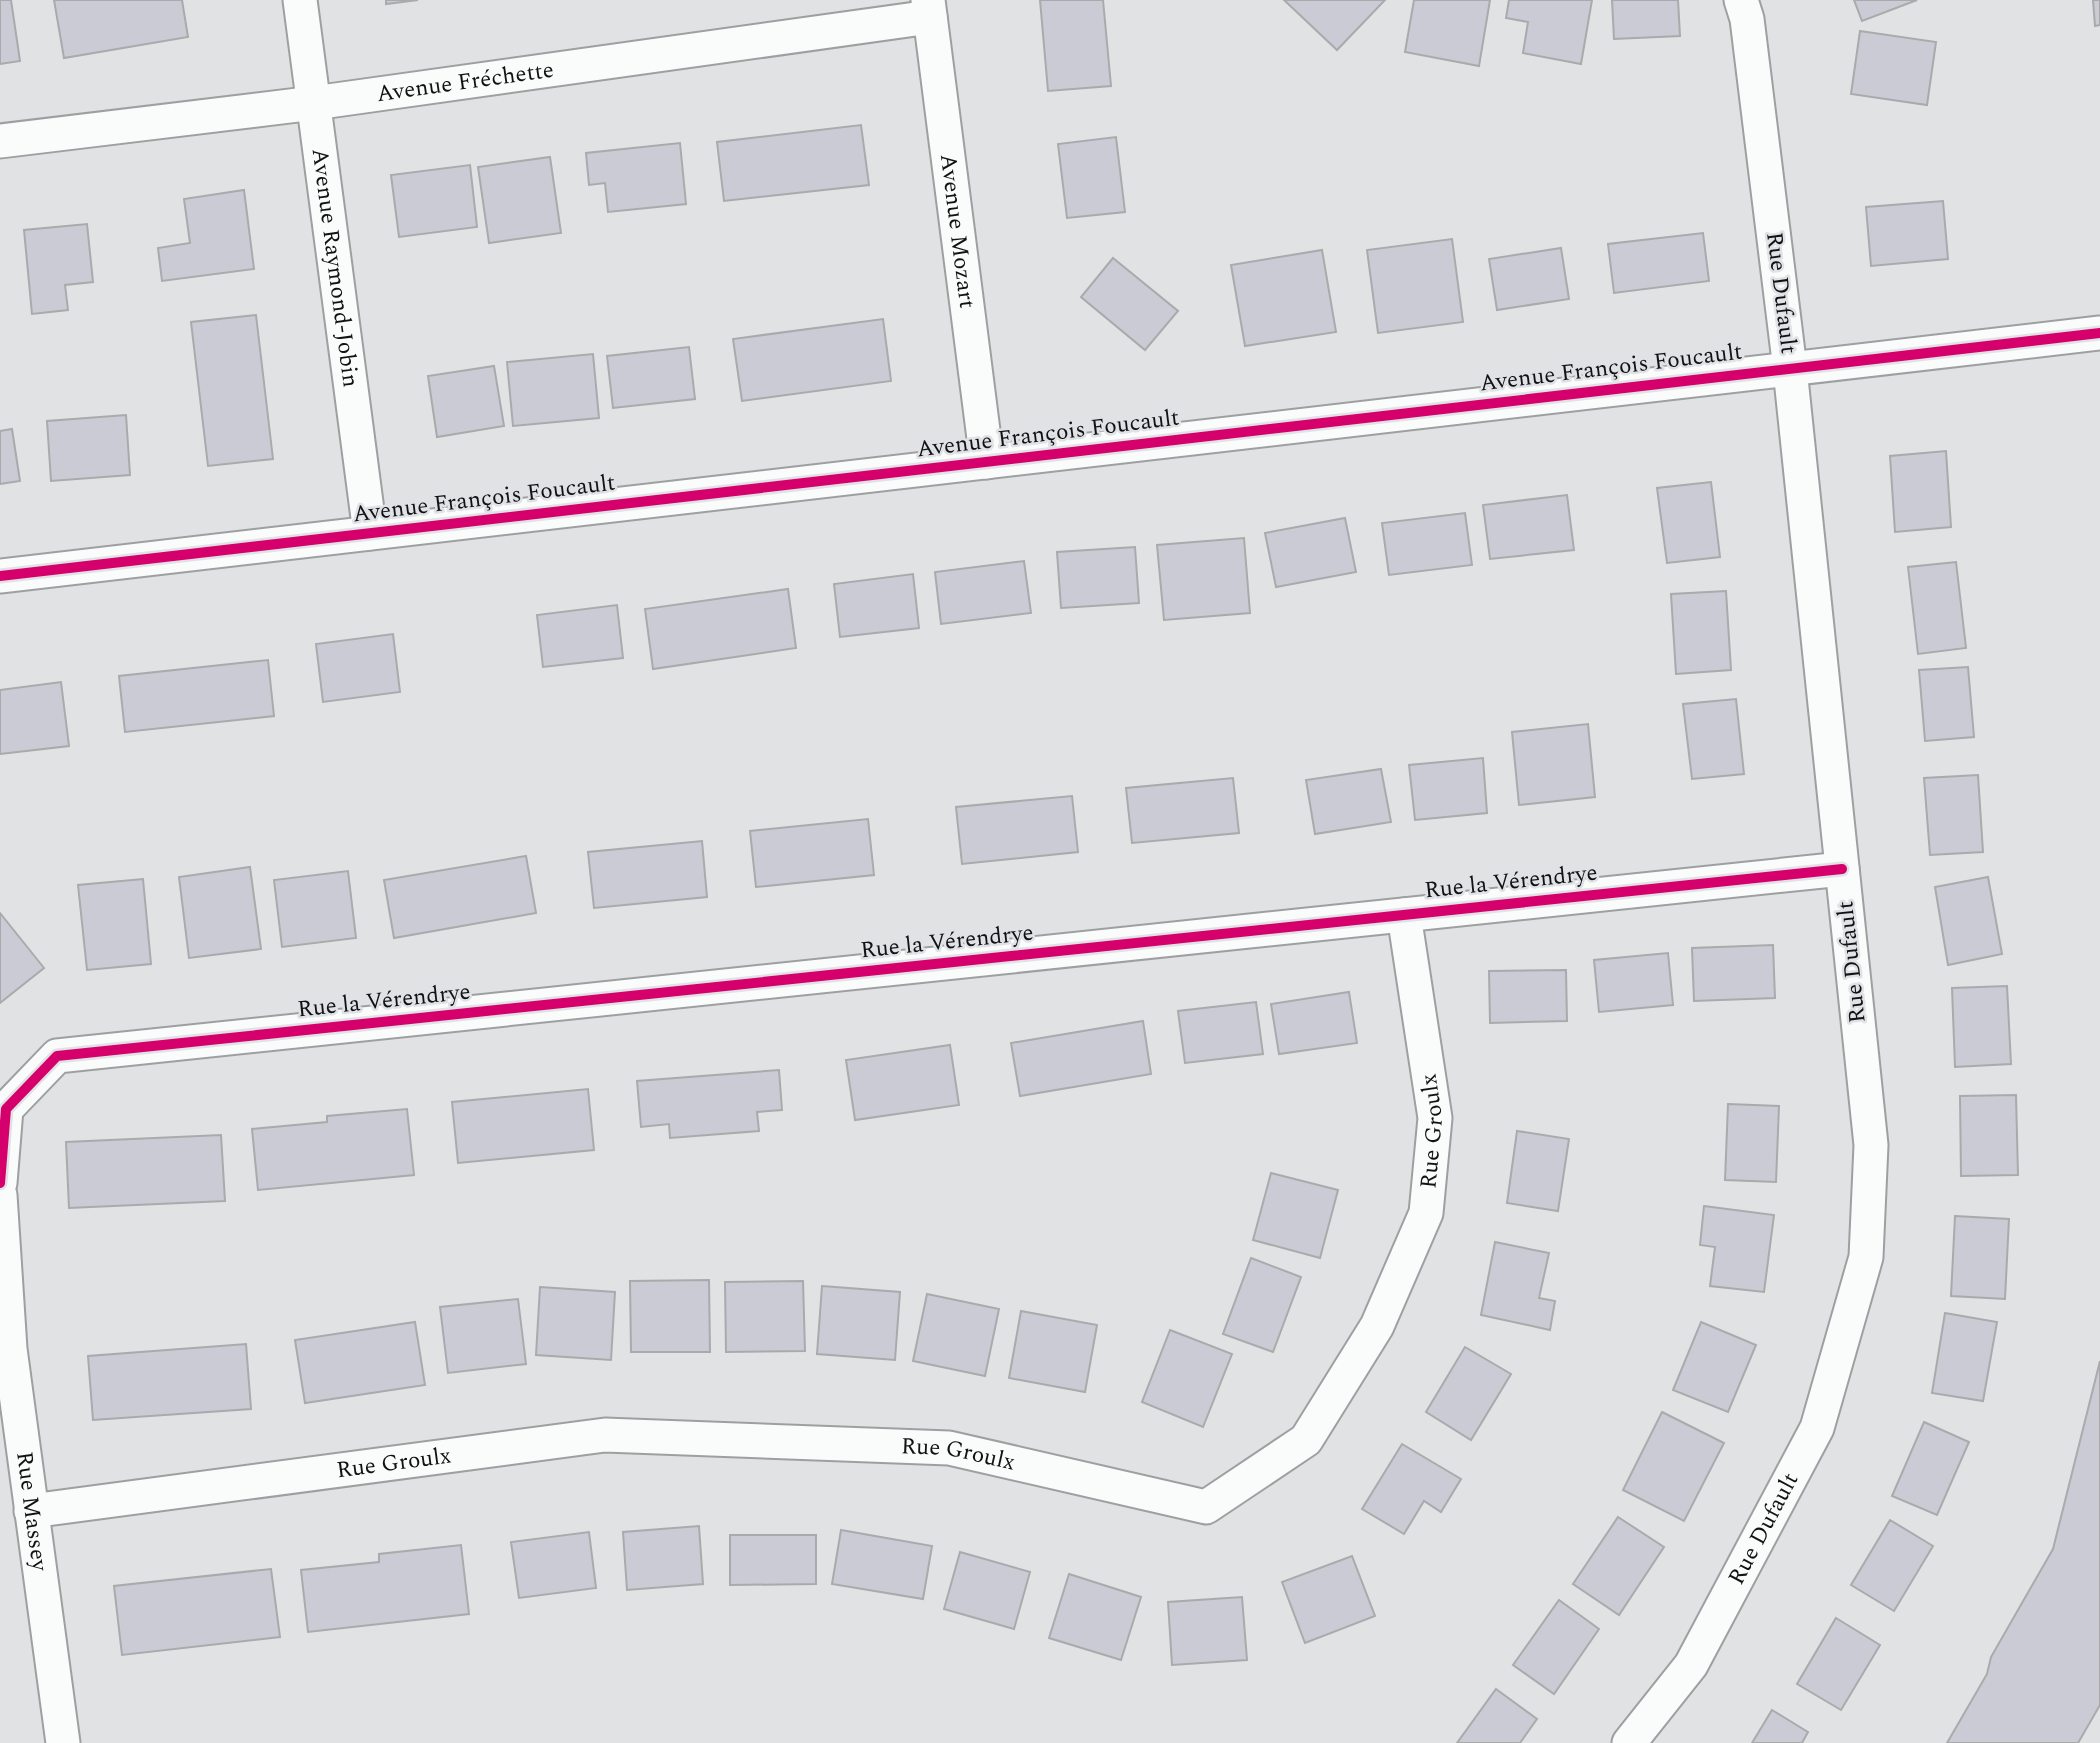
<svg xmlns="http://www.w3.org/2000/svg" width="2100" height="1743" viewBox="0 0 2100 1743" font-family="Spectral,serif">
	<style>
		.building { fill: #cacbd5; stroke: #aaaaac; stroke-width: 2 }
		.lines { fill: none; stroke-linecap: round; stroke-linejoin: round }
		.street-casing { stroke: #9e9fa1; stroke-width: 37 }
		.street { stroke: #fafbfb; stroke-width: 33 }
		.cycleway-casing { stroke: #e0e2e5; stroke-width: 15 }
		.cycleway { stroke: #d6006c; stroke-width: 10 }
		.labels { text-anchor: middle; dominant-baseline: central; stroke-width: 5; stroke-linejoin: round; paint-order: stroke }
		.street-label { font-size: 23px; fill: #111213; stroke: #e0e2e5 }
	</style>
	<rect width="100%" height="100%" fill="#e1e2e4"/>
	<g class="building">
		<path d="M0,0H11L20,61L0,64Z"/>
		<path d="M54,0H182L188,37L64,58Z"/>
		<path d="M386,0H418L386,4Z"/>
		<path d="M1040,0H1103L1111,86L1048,91Z"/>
		<path d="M1284,0H1385L1337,50Z"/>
		<path d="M1414,0H1490L1479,66L1405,52Z"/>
		<path d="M1509,0H1592L1581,64L1523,53L1528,22L1506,18Z"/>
		<path d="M1612,0H1678L1680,36L1614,39Z"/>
		<path d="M1854,0H1917L1862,21Z"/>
		<path d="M2093,0H2100V25L2095,26Z"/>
		<path d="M1860,31L1936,42L1927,105L1851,94Z"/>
		<path d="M861,125L869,185L724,201L717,142Z"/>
		<path d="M1116,137L1125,212L1067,218L1058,144Z"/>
		<path d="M680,143L686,204L608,212L605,183L589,185L586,153Z"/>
		<path d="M550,157L561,233L489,243L478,167Z"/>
		<path d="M470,165L477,227L399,237L391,175Z"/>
		<path d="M244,190L254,269L162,281L158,248L190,243L184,199Z"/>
		<path d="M1943,201L1948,259L1871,266L1866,207Z"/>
		<path d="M87,224L93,282L65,285L68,310L32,314L24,230Z"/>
		<path d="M1703,233L1709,281L1614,293L1608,244Z"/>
		<path d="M1452,239L1463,322L1378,333L1367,250Z"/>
		<path d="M1561,248L1569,299L1497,310L1489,259Z"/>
		<path d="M1322,250L1336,332L1245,346L1231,265Z"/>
		<path d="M1113,258L1178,311L1145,350L1081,297Z"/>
		<path d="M256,315L273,459L208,466L191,322Z"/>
		<path d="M883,319L891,381L742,401L733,339Z"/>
		<path d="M689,347L695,399L613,408L607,356Z"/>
		<path d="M593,354L599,418L513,426L507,362Z"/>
		<path d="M494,366L504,426L437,437L428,376Z"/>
		<path d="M126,415L130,475L51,481L47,421Z"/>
		<path d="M12,429L20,481L0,484V431Z"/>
		<path d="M1946,451L1951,527L1895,532L1890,456Z"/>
		<path d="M1711,482L1720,557L1667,563L1657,488Z"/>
		<path d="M1567,495L1574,550L1490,559L1483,505Z"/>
		<path d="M1465,513L1472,565L1389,575L1382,523Z"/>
		<path d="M1345,518L1356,572L1276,587L1265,533Z"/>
		<path d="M1244,538L1250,613L1164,620L1157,545Z"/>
		<path d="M1135,547L1139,603L1061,608L1057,552Z"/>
		<path d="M1024,561L1031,613L941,624L935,572Z"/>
		<path d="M1956,562L1966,648L1918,654L1908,567Z"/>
		<path d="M913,574L919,628L840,637L834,584Z"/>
		<path d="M788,589L796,648L653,669L645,609Z"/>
		<path d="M1726,591L1731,670L1676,674L1671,594Z"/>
		<path d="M617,605L623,658L543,667L537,615Z"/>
		<path d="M393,634L400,692L323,702L316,644Z"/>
		<path d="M268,660L274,716L125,732L119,676Z"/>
		<path d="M1968,667L1974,737L1925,741L1919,670Z"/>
		<path d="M61,682L69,746L0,754V690Z"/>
		<path d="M1736,699L1744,774L1692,779L1683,704Z"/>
		<path d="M1588,724L1595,797L1519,805L1512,732Z"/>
		<path d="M1483,758L1487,813L1415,820L1409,765Z"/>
		<path d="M1381,769L1391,822L1315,834L1306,780Z"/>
		<path d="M1978,775L1983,852L1930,855L1924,778Z"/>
		<path d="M1233,778L1239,833L1132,843L1126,788Z"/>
		<path d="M1072,796L1078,852L962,864L956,807Z"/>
		<path d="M868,819L874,875L756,887L750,831Z"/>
		<path d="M702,841L707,897L594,908L588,852Z"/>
		<path d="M526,856L536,913L394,938L384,880Z"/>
		<path d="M250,867L261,949L189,958L179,877Z"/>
		<path d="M348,871L356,938L282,947L274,880Z"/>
		<path d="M1988,877L2002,954L1948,965L1935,887Z"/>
		<path d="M143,879L151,964L87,970L78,885Z"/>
		<path d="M0,913L44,968L0,1003Z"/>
		<path d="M1773,945L1775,998L1694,1001L1692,948Z"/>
		<path d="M1668,953L1673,1005L1599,1012L1594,960Z"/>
		<path d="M1566,970L1567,1021L1490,1023L1489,971Z"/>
		<path d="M2007,986L2011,1064L1955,1067L1952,988Z"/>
		<path d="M1349,992L1357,1043L1279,1054L1271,1004Z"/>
		<path d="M1256,1002L1263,1054L1185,1063L1178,1011Z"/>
		<path d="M1143,1021L1151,1074L1020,1096L1011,1043Z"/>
		<path d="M950,1045L959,1105L855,1120L846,1060Z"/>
		<path d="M779,1070L782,1110L757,1112L759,1131L670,1138L669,1124L641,1127L637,1081Z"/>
		<path d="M588,1089L594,1150L458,1163L452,1102Z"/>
		<path d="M2016,1095L2018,1175L1961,1176L1960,1096Z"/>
		<path d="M1728,1104L1779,1106L1776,1182L1725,1180Z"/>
		<path d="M407,1109L414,1175L258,1190L252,1129L327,1122V1116Z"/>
		<path d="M1517,1131L1569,1139L1558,1211L1507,1203Z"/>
		<path d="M221,1135L225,1201L69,1208L66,1142Z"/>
		<path d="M1271,1173L1338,1190L1320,1258L1253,1240Z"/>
		<path d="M1704,1206L1774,1215L1764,1292L1710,1286L1715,1247L1700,1245Z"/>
		<path d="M1955,1216L2009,1219L2005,1299L1951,1296Z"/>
		<path d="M1495,1242L1549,1253L1539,1298L1555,1301L1550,1330L1481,1315Z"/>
		<path d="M1251,1258L1301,1277L1273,1352L1223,1334Z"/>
		<path d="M709,1280L710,1352H631L630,1281Z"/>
		<path d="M803,1281L805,1351L726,1352L725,1282Z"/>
		<path d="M822,1286L900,1292L895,1360L817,1354Z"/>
		<path d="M540,1287L615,1292L611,1360L536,1355Z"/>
		<path d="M927,1294L999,1309L985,1376L913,1361Z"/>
		<path d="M518,1299L526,1364L448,1373L440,1307Z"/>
		<path d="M1021,1311L1097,1325L1085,1392L1009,1378Z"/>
		<path d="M1945,1313L1997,1322L1983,1401L1932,1393Z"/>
		<path d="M415,1322L425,1385L305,1403L295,1340Z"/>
		<path d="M1701,1322L1756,1345L1728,1412L1673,1390Z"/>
		<path d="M1170,1330L1232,1354L1203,1427L1142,1402Z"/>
		<path d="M246,1344L251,1409L93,1420L88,1356Z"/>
		<path d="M1465,1347L1511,1374L1471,1440L1426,1412Z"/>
		<path d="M2100,1361V1705L2078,1743H1947L1987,1674L1991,1657L2053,1549Z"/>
		<path d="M1662,1412L1724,1443L1684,1521L1623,1490Z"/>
		<path d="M1924,1422L1969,1442L1937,1515L1892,1496Z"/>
		<path d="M1402,1444L1461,1479L1441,1512L1424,1501L1404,1534L1362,1509Z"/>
		<path d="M1618,1517L1664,1547L1619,1615L1573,1584Z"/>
		<path d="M1890,1520L1933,1546L1894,1611L1851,1585Z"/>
		<path d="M699,1526L703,1584L627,1590L623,1532Z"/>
		<path d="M841,1530L932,1546L923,1599L832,1584Z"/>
		<path d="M589,1532L596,1588L519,1598L511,1542Z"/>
		<path d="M730,1535H816V1584L730,1585Z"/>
		<path d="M461,1545L469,1614L308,1632L301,1570L379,1562V1554Z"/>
		<path d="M960,1552L1030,1572L1014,1629L944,1609Z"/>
		<path d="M1352,1556L1375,1616L1305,1643L1282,1582Z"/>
		<path d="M271,1569L280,1637L122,1655L114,1586Z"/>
		<path d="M1069,1574L1141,1597L1121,1660L1049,1638Z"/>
		<path d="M1242,1597L1247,1660L1172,1665L1168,1602Z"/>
		<path d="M1559,1600L1599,1629L1554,1694L1513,1665Z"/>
		<path d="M1836,1618L1880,1645L1841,1710L1797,1684Z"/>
		<path d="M1496,1689L1537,1719L1520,1743H1457Z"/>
		<path d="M1772,1710L1808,1732L1802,1743H1752Z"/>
	</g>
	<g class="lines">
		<g class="street-casing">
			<g id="street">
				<path id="s1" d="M300,0L370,533"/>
				<path id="s2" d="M928,0L987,462"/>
				<path id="s3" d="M0,141L314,103L930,17"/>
				<path d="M0,576L2100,333"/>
				<path d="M0,1183L6,1109L57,1056L1842,869"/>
				<path id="s4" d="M0,1195L10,1349L63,1743"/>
				<path id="s5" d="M31,1511L605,1435L949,1448L1206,1507L1306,1440L1377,1326L1426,1213L1435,1118L1404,915"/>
				<path id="s6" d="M1629,1743L1691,1665L1817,1428L1866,1257L1871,1145L1790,369L1747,19L1741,0"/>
			</g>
		</g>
		<use href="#street" class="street"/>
		<g class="cycleway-casing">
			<g id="cycleway">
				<path d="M0,576L2100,333"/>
				<path d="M0,1183L6,1109L57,1056L1842,869"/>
			</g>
		</g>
		<use href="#cycleway" class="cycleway"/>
	</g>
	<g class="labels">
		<g class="street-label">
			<text stroke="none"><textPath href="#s3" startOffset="469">Avenue Fréchette</textPath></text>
			<text stroke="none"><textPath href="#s2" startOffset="233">Avenue Mozart</textPath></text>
			<text stroke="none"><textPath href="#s1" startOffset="270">Avenue Raymond-Jobin</textPath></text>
			<text transform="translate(1781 293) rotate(83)">Rue Dufault</text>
			<text transform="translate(1611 368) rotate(-7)">Avenue François Foucault</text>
			<text transform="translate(1048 434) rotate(-7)">Avenue François Foucault</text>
			<text transform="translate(484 499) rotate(-7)">Avenue François Foucault</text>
			<text transform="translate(1511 882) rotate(-6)">Rue la Vérendrye</text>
			<text transform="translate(947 942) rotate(-6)">Rue la Vérendrye</text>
			<text transform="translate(1852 962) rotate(-96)">Rue Dufault</text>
			<text transform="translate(384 1001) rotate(-6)">Rue la Vérendrye</text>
			<text stroke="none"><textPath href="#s5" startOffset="1647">Rue Groulx</textPath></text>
			<text stroke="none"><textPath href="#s5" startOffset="933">Rue Groulx</textPath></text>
			<text stroke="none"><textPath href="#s5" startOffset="366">Rue Groulx</textPath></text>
			<text stroke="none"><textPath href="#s4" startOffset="318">Rue Massey</textPath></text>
			<text stroke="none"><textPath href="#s6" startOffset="254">Rue Dufault</textPath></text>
		</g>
	</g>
</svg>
